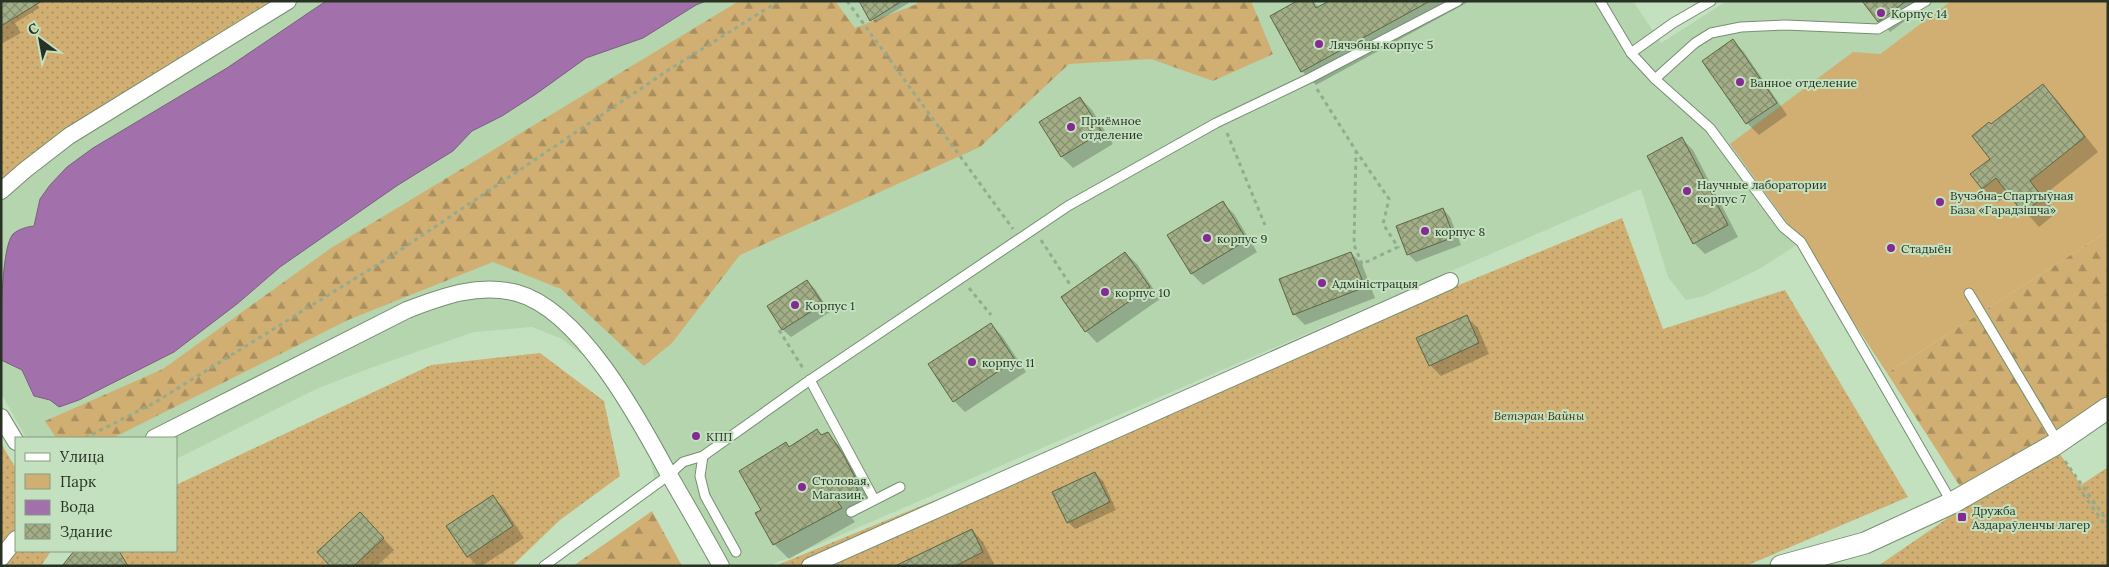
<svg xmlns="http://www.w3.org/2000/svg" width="2109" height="567" viewBox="0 0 2109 567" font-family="Lora,serif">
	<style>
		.built { fill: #b4d5ae }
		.green { fill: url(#green-dots) }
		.forest { fill: url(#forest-firs) }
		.pitch { fill: #d1af73 }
		.water { fill: #a271ab; stroke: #7d5e83 }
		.shadow { fill: #0003 }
		.building { fill: url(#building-cross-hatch); stroke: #5d6743 }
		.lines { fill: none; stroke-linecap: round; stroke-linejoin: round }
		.service-casing { stroke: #759071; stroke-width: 11 }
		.minor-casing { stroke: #759071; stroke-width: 18 }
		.tertiary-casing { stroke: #759071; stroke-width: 23 }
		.path { stroke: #93ab8f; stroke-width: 3; stroke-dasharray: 4 4; stroke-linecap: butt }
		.service { stroke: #fff; stroke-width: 9 }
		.minor { stroke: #fff; stroke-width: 16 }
		.tertiary { stroke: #fff; stroke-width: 21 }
		.poi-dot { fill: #852995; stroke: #c4e1bf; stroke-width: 2 }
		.labels { text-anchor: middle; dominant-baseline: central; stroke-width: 4; stroke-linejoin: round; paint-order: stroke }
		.poi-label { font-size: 12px; fill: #273225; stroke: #c4e1bf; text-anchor: start }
		.park-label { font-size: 12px; font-style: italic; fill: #443313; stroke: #c4e1bf }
	</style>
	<defs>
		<pattern id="green-dots" width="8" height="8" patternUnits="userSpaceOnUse" patternTransform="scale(1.25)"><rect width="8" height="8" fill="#d1af73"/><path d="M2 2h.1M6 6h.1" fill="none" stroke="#aa8f5e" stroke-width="1.8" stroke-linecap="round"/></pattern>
		<pattern id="forest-firs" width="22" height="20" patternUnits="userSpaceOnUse" patternTransform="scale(1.25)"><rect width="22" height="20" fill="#d1af73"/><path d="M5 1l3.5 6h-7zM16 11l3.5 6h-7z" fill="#aa8f5e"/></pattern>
		<pattern id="building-cross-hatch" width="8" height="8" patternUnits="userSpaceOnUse" patternTransform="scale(1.25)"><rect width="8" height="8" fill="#a3ae87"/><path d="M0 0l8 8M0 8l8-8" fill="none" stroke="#858e6e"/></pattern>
	</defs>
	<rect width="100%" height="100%" fill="#c4e1bf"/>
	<path class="built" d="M273,1H1633L1661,43L1727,1H1951L1880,54L1731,144L1801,242L1761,268L1704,296L1686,300L1668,277L1641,189L769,566H735L728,565L682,487L656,485L650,458L632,423L599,368L562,339L532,327L474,332L373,367L316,389L176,459V438H26L1,393V193Z"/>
	<g class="green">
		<path d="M1,1H273L1,193Z"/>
		<path d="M1622,218L1663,329L1785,290L1908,497L1746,566H775Z"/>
		<path d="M540,353L604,401L620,476L560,520L512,566H81L94,551H176V485L431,365Z"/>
		<path d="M1,443L16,469V551H51L41,566H1Z"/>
		<path d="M2054,445L2081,485L2108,467V566H1878Z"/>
	</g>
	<g class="forest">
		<path d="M739,1H835L855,28L917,4V1H1251L1273,54L1213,81L1151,59L1069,64L980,147L740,255L672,343L644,366L561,289L493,262L348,320L113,438H56L45,421L163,369L331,248Z"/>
		<path d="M2108,231V414L1972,505L1887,373Z"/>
		<path d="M652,511L682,566H573Z"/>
	</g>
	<path class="pitch" d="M1951,1H2108V231L1887,373L1801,242L1730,144L1853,52L1880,54Z"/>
	<path class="water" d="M326,1H706L696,5L643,38L586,58L536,94L502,116L472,131L453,151L398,185L280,267L237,304L174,352L79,400L59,407L50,400L34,396L22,370L1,360C1,335 0,249 13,234C19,229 26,227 34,226L40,199L50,185L67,167L93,148L227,68Z"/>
	<g class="shadow">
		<path d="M1,1H35L39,8L15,23L21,33L1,44Z"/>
		<path d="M860,1H912L875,23Z"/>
		<path d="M1299,1H1313L1320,8L1332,1H1470L1316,85L1302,71Z"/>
		<path d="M1864,1H1924L1927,5L1890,32Z"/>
		<path d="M1733,41L1744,52L1787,115L1759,135L1747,123L1704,61Z"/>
		<path d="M2043,86L2057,100L2098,152L2043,196L2056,213L2039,227L2009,193L1997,203L1983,188L1992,159V126Z"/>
		<path d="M1080,98L1092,110L1113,144L1073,168L1062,157L1041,122Z"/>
		<path d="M1682,139L1693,150L1738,237L1705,254L1694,243Z"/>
		<path d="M1223,203L1234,214L1257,252L1203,285L1192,274L1169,236Z"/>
		<path d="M1443,209L1450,217L1461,245L1416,262L1408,254Z"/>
		<path d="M1125,253L1137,264L1160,299L1097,343L1086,331L1062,297Z"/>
		<path d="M1351,253L1362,264L1375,298L1305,325L1294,314Z"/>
		<path d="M807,281L815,289L830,312L791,337L783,330L768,306Z"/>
		<path d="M1466,317L1478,328L1489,354L1441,376L1430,365Z"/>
		<path d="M991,324L1002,336L1026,372L965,412L954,401Z"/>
		<path d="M817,431L822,435L828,434L842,449L871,496L868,498L871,505L851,517L855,522L789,559L774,544L762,510L790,448Z"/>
		<path d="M1095,473L1103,481L1116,510L1075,529L1068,522Z"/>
		<path d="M493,497L504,508L524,538L482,566H477L468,556Z"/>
		<path d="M371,525L394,550L377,566H331Z"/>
		<path d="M972,530L983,542L994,564L989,566H914Z"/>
	</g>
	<g class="building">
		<path d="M1,1H42L1,26Z"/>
		<path d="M859,1H902L870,21Z"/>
		<path d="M1297,1H1312L1316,8L1329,1H1430L1301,72L1270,16Z"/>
		<path d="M1862,1H1906L1878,22Z"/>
		<path d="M1733,39L1777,103L1746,124L1702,61Z"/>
		<path d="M2043,84L2085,137L2030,181L2043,198L2023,213L1996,178L1982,189L1970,174L1990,159L1972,136L1989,122L1991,124Z"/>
		<path d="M1080,97L1102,132L1061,157L1039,122Z"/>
		<path d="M1682,137L1728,225L1693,244L1647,156Z"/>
		<path d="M1223,201L1247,240L1191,274L1167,235Z"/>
		<path d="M1443,208L1454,237L1407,255L1396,226Z"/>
		<path d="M1125,252L1150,287L1085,332L1061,297Z"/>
		<path d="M1351,252L1365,287L1293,315L1279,279Z"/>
		<path d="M807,280L823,304L782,330L767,306Z"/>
		<path d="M1467,315L1479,343L1429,366L1416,338Z"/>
		<path d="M991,323L1015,360L953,402L928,364Z"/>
		<path d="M817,429L821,435L828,432L844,456L857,481L854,483L858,490L838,502L842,508L773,545L755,513L761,510L739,471L786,442L789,447Z"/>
		<path d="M1095,472L1110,502L1067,523L1052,492Z"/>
		<path d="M493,495L513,526L467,557L446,526Z"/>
		<path d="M360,512L384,538L354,566H330L317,552Z"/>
		<path d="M972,529L983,552L955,566H895Z"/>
		<path d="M74,551H119L128,566H62Z"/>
	</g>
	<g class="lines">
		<g class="service-casing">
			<g id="service">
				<path d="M1600,1L1631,53L1655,79L1710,128L1783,227L1801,242L1952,503"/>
				<path d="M1631,53L1673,23L1711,1"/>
				<path d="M1655,79L1695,43L1711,33L1741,27L1786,25L1878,29L1926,1"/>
				<path d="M1969,293L2058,442"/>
				<path d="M810,380L874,499"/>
				<path d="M703,456L700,476L705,496L736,552"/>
				<path d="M851,512L900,487"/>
				<path d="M544,566L669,475L683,462L703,456L810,380L1068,206L1216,123L1310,78L1458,1"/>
			</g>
		</g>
		<g class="minor-casing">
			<g id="minor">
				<path d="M1,191L25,170L69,136L288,1"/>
				<path d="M1,417L16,442"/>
				<path d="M154,438L407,310C443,296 479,283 517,293C580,310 639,419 668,473C686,504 704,535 721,566"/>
				<path d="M1,558L16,539"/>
				<path d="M810,566L1450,281"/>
			</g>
		</g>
		<g class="tertiary-casing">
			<path id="tertiary" d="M1781,566L1865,543L1952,503L2054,445L2108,408"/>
		</g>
		<g class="path">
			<path d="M847,1L1013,229"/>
			<path d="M1317,89L1356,151L1354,245L1362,264L1398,247L1383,224L1389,199L1356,151"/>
			<path d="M1227,133L1265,225"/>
			<path d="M1041,240L1071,286"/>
			<path d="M969,288L991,315"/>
			<path d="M779,330L804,370"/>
			<path d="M85,438L154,403L393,255L670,69L779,1"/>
			<path d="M2065,461L2108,522"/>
			<path d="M2078,487L2108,529"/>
		</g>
		<use href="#service" class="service"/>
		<use href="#minor" class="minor"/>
		<use href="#tertiary" class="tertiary"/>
	</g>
	<g class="poi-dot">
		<circle cx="1881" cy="13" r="5"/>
		<circle cx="1319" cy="44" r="5"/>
		<circle cx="1740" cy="82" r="5"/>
		<circle cx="1071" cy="127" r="5"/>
		<circle cx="1687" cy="191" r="5"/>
		<circle cx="1940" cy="202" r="5"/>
		<circle cx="1425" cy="231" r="5"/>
		<circle cx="1207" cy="238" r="5"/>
		<circle cx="1891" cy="248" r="5"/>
		<circle cx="1322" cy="283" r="5"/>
		<circle cx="1105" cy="292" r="5"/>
		<circle cx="795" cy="305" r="5"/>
		<circle cx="972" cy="362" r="5"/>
		<circle cx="696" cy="436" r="5"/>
		<circle cx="802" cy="487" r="5"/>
		<rect x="1957" y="512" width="10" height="10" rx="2.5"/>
	</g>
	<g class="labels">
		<g class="poi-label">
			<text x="1891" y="13">Корпус 14</text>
			<text x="1329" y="44">Лячэбны корпус 5</text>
			<text x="1750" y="82">Ванное отделение</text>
			<text x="1081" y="120">Приёмное<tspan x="1081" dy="14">отделение</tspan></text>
			<text x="1697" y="184">Научные лаборатории<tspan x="1697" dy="14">корпус 7</tspan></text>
			<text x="1950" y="195">Вучэбна-Спартыўная<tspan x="1950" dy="14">База «Гарадзішча»</tspan></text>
			<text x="1435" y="231">корпус 8</text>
			<text x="1217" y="238">корпус 9</text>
			<text x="1901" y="248">Стадыён</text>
			<text x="1332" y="283">Адміністрацыя</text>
			<text x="1115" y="292">корпус 10</text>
			<text x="805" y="305">Корпус 1</text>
			<text x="982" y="362">корпус 11</text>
			<text x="706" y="436">КПП</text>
			<text x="812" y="480">Столовая,<tspan x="812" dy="14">Магазин.</tspan></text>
			<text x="1972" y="510">Дружба<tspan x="1972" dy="14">Аздараўленчы лагер</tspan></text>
		</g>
		<g class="park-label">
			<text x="1539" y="415">Ветэран Вайны</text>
		</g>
	</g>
	<rect width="2109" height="567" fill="none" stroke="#273225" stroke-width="5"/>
	<rect x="15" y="437" width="162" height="115" fill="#c4e1bf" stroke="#859b81"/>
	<rect x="25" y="453" width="25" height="8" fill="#ffffff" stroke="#859b81"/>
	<text x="60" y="462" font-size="15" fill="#273225">Улица</text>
	<rect x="25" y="474" width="25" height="15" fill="#d1af73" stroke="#859b81"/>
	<text x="60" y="487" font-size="15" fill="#273225">Парк</text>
	<rect x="25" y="500" width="25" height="15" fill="#a271ab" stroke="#859b81"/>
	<text x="60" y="512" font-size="15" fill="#273225">Вода</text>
	<rect x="25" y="524" width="25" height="15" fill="url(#building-cross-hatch)" stroke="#859b81"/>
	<text x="60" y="537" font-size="15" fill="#273225">Здание</text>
	<g transform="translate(40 40) rotate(328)" stroke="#c4e1bf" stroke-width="4" paint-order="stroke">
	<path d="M0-4L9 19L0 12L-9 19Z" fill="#273225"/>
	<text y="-8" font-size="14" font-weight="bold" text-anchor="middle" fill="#273225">С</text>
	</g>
</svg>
